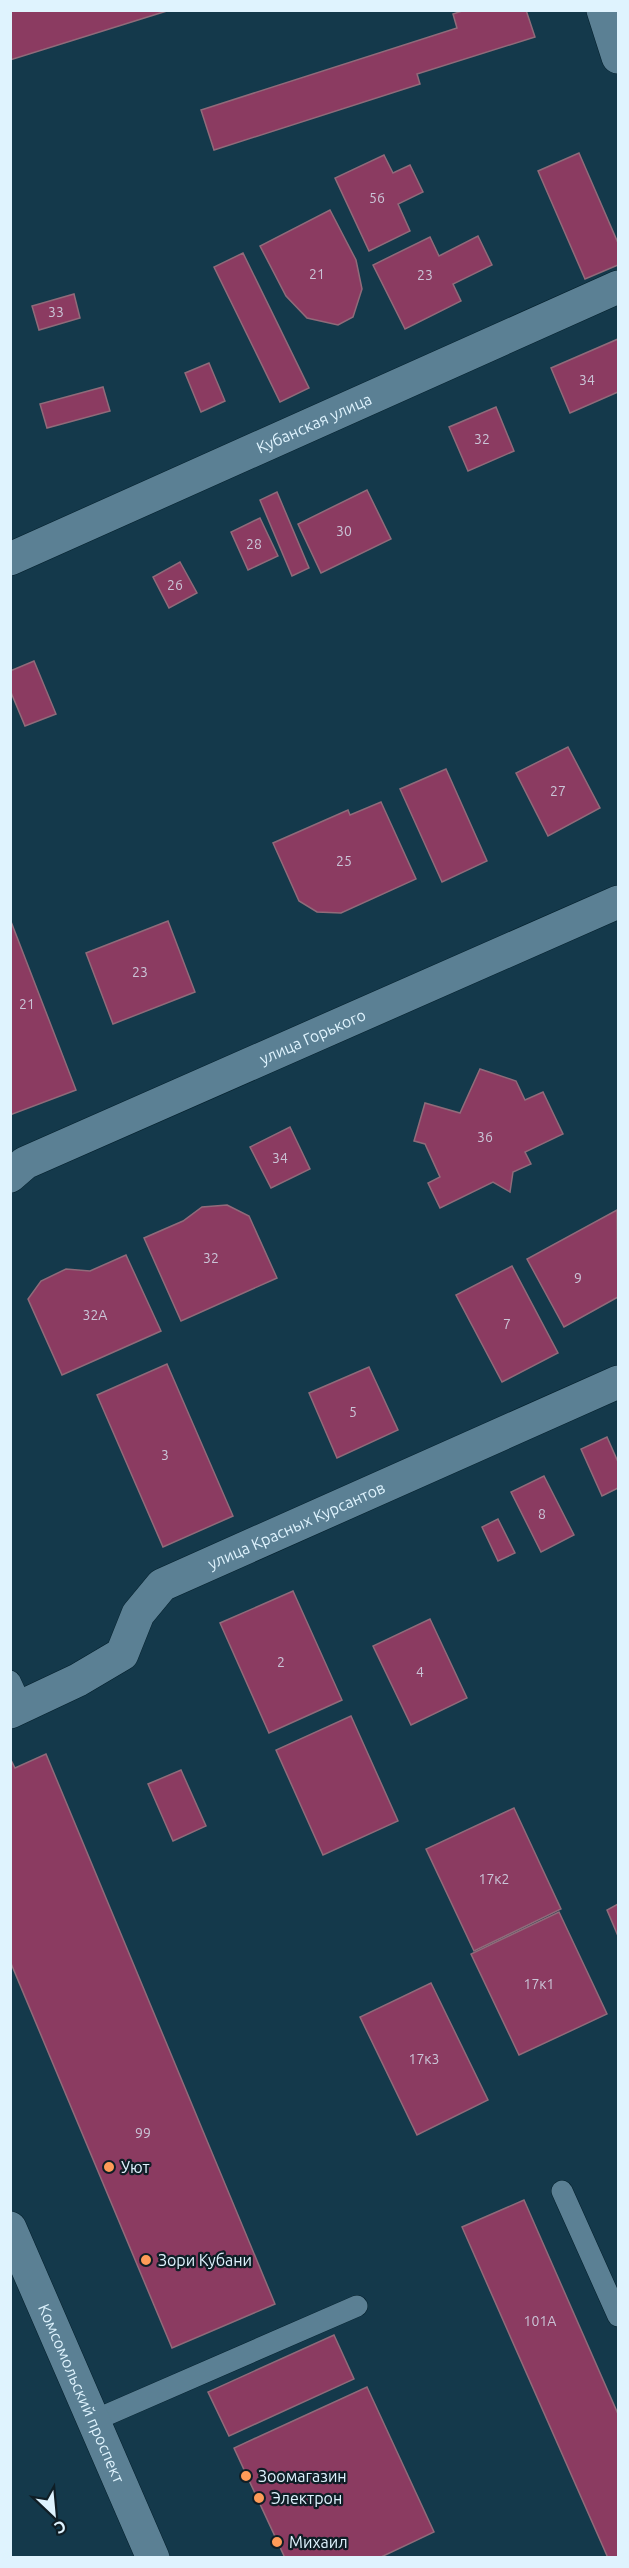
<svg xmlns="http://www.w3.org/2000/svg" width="629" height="2568" viewBox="0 0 629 2568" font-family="Ubuntu,sans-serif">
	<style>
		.building { fill: #8b3b61; stroke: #906b7a; stroke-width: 1.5 }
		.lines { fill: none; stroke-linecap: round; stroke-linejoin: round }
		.service-casing { stroke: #041f2c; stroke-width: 22 }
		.minor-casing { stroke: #041f2c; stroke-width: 34 }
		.service { stroke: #5b8094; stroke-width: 21 }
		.minor { stroke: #5b8094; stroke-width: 33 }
		.poi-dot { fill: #fe9b58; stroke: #0f1e26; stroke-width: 2 }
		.labels { text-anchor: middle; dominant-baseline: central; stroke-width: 4.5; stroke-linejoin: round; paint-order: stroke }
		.number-label { font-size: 14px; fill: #cac5d7 }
		.street-label { font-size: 16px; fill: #dff3fe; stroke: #0f1e26 }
		.poi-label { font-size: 16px; fill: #dff3fe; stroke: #0f1e26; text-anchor: start }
	</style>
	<rect width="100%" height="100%" fill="#14394b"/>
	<g class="building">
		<path d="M10,10H170L10,60Z"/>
		<path d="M465,10H526L535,37L417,74L420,84L214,150L201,110L457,28L453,14Z"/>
		<path d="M579,153L618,243V265L585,279L538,171Z"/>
		<path d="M384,155L393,173L410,165L423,192L398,204L410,231L369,251L335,178Z"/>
		<path d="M330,210L356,260L362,289L353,317L338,325L307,318L286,296L260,246Z"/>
		<path d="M478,236L492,265L453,284L461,301L405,329L373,265L430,237L439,256Z"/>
		<path d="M243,253L309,388L280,402L214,267Z"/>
		<path d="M74,294L80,318L39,330L32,306Z"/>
		<path d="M618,339V392L570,413L551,368Z"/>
		<path d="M209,363L225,401L201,412L185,373Z"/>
		<path d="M103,387L110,411L47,428L40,404Z"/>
		<path d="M496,407L514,451L468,471L449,427Z"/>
		<path d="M367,490L391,539L321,573L298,524Z"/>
		<path d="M277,492L309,568L292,576L260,500Z"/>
		<path d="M260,518L278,556L248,570L231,532Z"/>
		<path d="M180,562L197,593L169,608L153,577Z"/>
		<path d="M34,661L56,714L25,726L10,690V671Z"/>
		<path d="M568,747L600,808L548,836L516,773Z"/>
		<path d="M446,769L487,861L442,882L400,789Z"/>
		<path d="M381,802L416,879L341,913L317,912L299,901L273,843L348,810L350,815Z"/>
		<path d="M10,919L76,1090L10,1115Z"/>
		<path d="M168,921L195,992L113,1024L86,953Z"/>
		<path d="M480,1069L516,1081L525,1100L543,1092L563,1134L525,1152L531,1164L513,1172L510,1192L493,1182L440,1208L428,1183L440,1177L425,1144L414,1141L425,1103L460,1113Z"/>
		<path d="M290,1127L310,1169L271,1188L250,1147Z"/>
		<path d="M227,1205L249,1216L277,1278L181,1321L144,1238L183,1221L202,1207Z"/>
		<path d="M617,1210L618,1297L564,1327L527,1259Z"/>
		<path d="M126,1255L161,1331L62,1375L28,1299L41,1281L66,1269L90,1271Z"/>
		<path d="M512,1266L558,1353L502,1382L456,1295Z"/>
		<path d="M167,1364L233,1516L163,1547L97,1395Z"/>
		<path d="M369,1367L398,1430L337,1458L309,1393Z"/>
		<path d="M607,1437L618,1462V1488L602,1496L581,1449Z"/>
		<path d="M544,1476L574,1535L541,1552L511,1492Z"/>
		<path d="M498,1519L515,1553L498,1561L482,1527Z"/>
		<path d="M293,1591L342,1700L269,1733L220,1623Z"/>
		<path d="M430,1619L467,1698L411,1725L373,1646Z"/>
		<path d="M351,1716L398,1821L323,1855L276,1750Z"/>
		<path d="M46,1754L275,2304L172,2348L10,1961V1758L15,1768Z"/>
		<path d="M181,1770L206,1826L173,1841L148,1784Z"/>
		<path d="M514,1808L561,1909L474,1951L426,1849Z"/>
		<path d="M618,1904V1936L607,1910Z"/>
		<path d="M559,1912L607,2014L519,2055L471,1954Z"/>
		<path d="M431,1983L488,2100L417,2135L360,2017Z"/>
		<path d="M524,2200L618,2414V2558H608L462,2227Z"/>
		<path d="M334,2335L354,2379L229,2436L208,2392Z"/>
		<path d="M367,2387L434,2532L379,2558H285L234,2448Z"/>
	</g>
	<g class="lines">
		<g class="service-casing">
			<g id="service">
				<path d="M10,1681L22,1707"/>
				<path d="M562,2191L618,2316"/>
				<path d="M95,2420L357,2306"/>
			</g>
		</g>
		<g class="minor-casing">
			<g id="minor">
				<path d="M603,10L618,57"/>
				<path id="s1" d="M10,559L618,287"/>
				<path id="s2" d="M10,1176L25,1163L618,902"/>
				<path id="s3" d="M10,1712L78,1680L122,1654L138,1614L162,1585L618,1382"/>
				<path id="s4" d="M10,2228L153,2558"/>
			</g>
		</g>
		<use href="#service" class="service"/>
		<use href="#minor" class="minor"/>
	</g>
	<g class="poi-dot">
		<circle cx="109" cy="2167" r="6"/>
		<circle cx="146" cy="2260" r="6"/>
		<circle cx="246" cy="2476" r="6"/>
		<circle cx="259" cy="2498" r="6"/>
		<circle cx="277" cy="2542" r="6"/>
	</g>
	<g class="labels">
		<g class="number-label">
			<text x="377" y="198">56</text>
			<text x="317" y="274">21</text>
			<text x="425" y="275">23</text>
			<text x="56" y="312">33</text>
			<text x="587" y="380">34</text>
			<text x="482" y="439">32</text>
			<text x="344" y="531">30</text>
			<text x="254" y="544">28</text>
			<text x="175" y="585">26</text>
			<text x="558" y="791">27</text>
			<text x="344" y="861">25</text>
			<text x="140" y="972">23</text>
			<text x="27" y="1004">21</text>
			<text x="485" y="1137">36</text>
			<text x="280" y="1158">34</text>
			<text x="211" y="1258">32</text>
			<text x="578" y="1278">9</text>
			<text x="95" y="1315">32А</text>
			<text x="507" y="1324">7</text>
			<text x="353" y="1412">5</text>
			<text x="165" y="1455">3</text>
			<text x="542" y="1514">8</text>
			<text x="281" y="1662">2</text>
			<text x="420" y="1672">4</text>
			<text x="494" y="1879">17к2</text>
			<text x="539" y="1984">17к1</text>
			<text x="424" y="2059">17к3</text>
			<text x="143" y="2133">99</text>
			<text x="540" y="2321">101А</text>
		</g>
		<g class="street-label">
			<text stroke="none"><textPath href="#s1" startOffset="333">Кубанская улица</textPath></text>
			<text stroke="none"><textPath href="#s2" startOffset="334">улица Горького</textPath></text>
			<text stroke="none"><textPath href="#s3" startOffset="354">улица Красных Курсантов</textPath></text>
			<text stroke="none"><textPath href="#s4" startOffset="180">Комсомольский проспект</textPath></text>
		</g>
		<g class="poi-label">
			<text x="121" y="2167">Уют</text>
			<text x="158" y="2260">Зори Кубани</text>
			<text x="258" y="2476">Зоомагазин</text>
			<text x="271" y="2498">Электрон</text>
			<text x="289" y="2542">Михаил</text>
		</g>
	</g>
	<rect width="629" height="2568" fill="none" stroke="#dff3fe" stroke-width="24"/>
	<g transform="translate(54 2514) rotate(154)" stroke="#0f1e26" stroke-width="4.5" paint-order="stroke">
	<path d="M0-4.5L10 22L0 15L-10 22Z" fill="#dff3fe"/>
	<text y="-9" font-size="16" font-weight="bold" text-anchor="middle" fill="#dff3fe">С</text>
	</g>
</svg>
